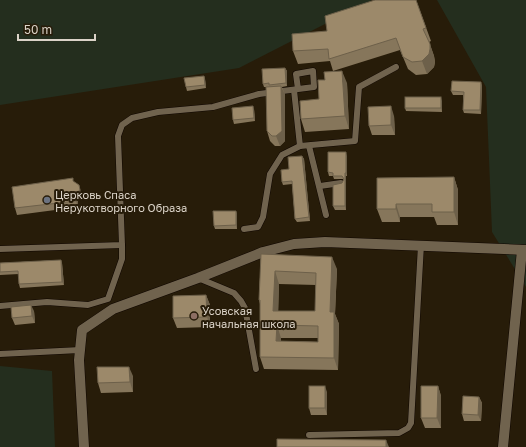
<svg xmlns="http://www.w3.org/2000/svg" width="526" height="447" viewBox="0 0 526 447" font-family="'Golos Text',sans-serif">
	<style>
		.green { fill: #242e1e }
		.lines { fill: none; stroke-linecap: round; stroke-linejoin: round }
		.lane-casing { stroke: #0f0600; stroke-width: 7 }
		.street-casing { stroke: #0f0600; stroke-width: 11 }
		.lane { stroke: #70634e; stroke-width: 6 }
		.street { stroke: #70634e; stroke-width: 10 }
		.wall { fill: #86765b; fill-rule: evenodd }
		.shaded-wall { fill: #6d604a }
		.building { fill: #9c896a; stroke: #6d604a; fill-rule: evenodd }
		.worship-dot { fill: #6b7280; stroke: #271c09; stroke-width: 1.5 }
		.education-dot { fill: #8d6e63; stroke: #271c09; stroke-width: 1.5 }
		.labels { text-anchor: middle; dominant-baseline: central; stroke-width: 4; stroke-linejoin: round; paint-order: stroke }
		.poi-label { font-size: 11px; fill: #dbd3c8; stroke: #271c09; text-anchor: start }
	</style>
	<rect width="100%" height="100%" fill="#271c09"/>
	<g class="green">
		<path d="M0,0H372L239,68L0,105Z"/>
		<path d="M437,0H526V287L492,232L486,87Z"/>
		<path d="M0,366L52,371L55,447H0Z"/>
	</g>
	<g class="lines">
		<g class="lane-casing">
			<g id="lane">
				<path d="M294,90L300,146L355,141L359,87L396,67"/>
				<path d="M309,146L326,215"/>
				<path d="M320,186L341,183"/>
				<path d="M244,229L258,227L263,217L270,174L282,155L300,146"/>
				<path d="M0,249L122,245L118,136L122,125L132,118L158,112L213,107L259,94L314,87L313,71L296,74L298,89"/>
				<path d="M198,278L234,293L241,301L245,308L256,369"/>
				<path d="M0,306L47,302L88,305L108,299L122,259V245"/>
				<path d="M0,354L80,350"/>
				<path d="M309,435L399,433L408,428L411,423L421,245"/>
			</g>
		</g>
		<g class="street-casing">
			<g id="street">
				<path d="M84,447L79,360L82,330L113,309L198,278L263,252L294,244L325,242L526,250"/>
				<path d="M503,447L522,250"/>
			</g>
		</g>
		<use href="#lane" class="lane"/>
		<use href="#street" class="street"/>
	</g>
	<g class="wall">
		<path d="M416,0L431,41L429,42L434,56L435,62L434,67L427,74L416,75L408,69L400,50L333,71L330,61L298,64L293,51L327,31Z"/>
		<path d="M285,68L287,71V86L282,87L285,95V141L280,146H275L270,141L267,131L269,87H264L263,84Z"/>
		<path d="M204,76L205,79L206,88L187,91L186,87Z"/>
		<path d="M325,80L347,83L349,129L305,132L301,119L319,99Z"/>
		<path d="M482,85L481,114L464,113L463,110V95H453L451,91Z"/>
		<path d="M442,101V112L406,111L405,108Z"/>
		<path d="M254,109L255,121L234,124L233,120Z"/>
		<path d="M394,116L395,135H372L369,126Z"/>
		<path d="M302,156L304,159L310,221L297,222L295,219L292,184L283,185L282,182L289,169Z"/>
		<path d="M347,156V176H346V210H335L333,206L344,180L343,179H334L333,176H329L328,172Z"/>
		<path d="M454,177L458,190V225H437L434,217H400V222H382L377,209Z"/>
		<path d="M74,182L81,192L82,196L78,201V207L17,215L15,208Z"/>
		<path d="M236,211L237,214V229H215L214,226Z"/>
		<path d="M261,254L337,269L335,314L339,324L338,370L264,369L260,357V304L259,300ZM279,284L316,285L315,311H278ZM281,338H318V342L281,341Z"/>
		<path d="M61,260L62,263L64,285L20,288L19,284V274L0,275V263Z"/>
		<path d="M206,295L210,305V327L177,328L173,318Z"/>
		<path d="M34,311L35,323L15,325L12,318Z"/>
		<path d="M133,376V392L101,393L98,383Z"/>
		<path d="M438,386L441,396V428H425L421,418Z"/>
		<path d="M327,392V415H311L309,408Z"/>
		<path d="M479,397L482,403L481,421H464L462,414Z"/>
	</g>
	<g class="shaded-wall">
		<path d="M430,44L434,56L435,62L434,67L427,74L422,61Z"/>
		<path d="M285,68L287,71V86L286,83Z"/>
		<path d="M342,71L347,83L349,129L345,116Z"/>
		<path d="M204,76L205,79L206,88L205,85Z"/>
		<path d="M481,82L482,85L481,114L480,110Z"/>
		<path d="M281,86L285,95V141L280,146L276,136Z"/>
		<path d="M441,97L442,101V112L441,108Z"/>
		<path d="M253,106L254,109L255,121L254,118Z"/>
		<path d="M391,106L394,116L395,135L391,125Z"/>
		<path d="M346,152L347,156V176L346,173Z"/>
		<path d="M302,156L304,159L310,221L309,217Z"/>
		<path d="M345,173L346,176V210L345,206Z"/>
		<path d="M454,177L458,190V225L454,212Z"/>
		<path d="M79,185L82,196L78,201V207L76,201L75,194Z"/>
		<path d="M396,204L400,217V222L396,209Z"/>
		<path d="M236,211L237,214V229L236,225Z"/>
		<path d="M332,257L337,269L335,314L339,324L338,370L334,358L330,312Z"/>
		<path d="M61,260L62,263L64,285L62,282Z"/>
		<path d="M275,271L279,284L278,323L273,311Z"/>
		<path d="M206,295L210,305V327L207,317Z"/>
		<path d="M31,305L34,311L35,323L32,316Z"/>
		<path d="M277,325L281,338V354L276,341Z"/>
		<path d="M129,367L133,376V392L130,382Z"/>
		<path d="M325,386L327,392V415L325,408Z"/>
		<path d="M438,386L441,396V428L437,418Z"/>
		<path d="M479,397L482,403L481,421L478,415Z"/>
		<path d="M386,440L389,447H386Z"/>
	</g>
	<g class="building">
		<path d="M375,0H416L426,28L423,29L430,44V49L429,54L422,61L412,62L403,57L396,38L329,59L328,49L293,51L292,34L327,31L325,16Z"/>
		<path d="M285,68L286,83L269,85V83L263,84L262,69Z"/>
		<path d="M342,71L345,116L301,119L300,101L319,99L318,80H325L324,72Z"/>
		<path d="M204,76L205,85L186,87L184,78Z"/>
		<path d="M452,81L481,82L480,110H463L464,92L451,91Z"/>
		<path d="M281,86L282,131L276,136H272L267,131L266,87Z"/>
		<rect x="405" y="97" width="36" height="11"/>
		<path d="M253,106L254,118L233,120L232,108Z"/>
		<path d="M391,106V125L369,126L368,107Z"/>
		<path d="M328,152H346V173H345V206H333V185L342,183L344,179L342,176H333V173L328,172Z"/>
		<path d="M302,156L309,217L295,219L292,181L282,182L281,170L289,169L288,157Z"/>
		<path d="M454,177V212H432V204H396V209H377V178Z"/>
		<path d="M73,178V181L79,185L80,190L75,194L76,201L15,208L12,187Z"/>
		<path d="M213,211H236V225L214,226Z"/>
		<path d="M261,254L332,257L330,312H334V358L260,357V300H259ZM275,271L316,273L315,311H273ZM277,325L318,326V342L276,341Z"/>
		<path d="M61,260L62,282L19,284L18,271L0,272V263Z"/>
		<path d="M206,295L207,317L173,318V296Z"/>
		<path d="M31,305L32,316L12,318L11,307Z"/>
		<path d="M97,367H129L130,382L98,383Z"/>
		<rect x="309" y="386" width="16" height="22"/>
		<path d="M421,386H438L437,418H421Z"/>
		<path d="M463,396L479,397L478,415L462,414Z"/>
		<path d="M277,439L386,440V447H277Z"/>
	</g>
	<circle class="worship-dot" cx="47" cy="200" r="4"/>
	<circle class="education-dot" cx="194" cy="316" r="4"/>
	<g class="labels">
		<g class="poi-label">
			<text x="55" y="194">Церковь Спаса<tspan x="55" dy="13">Нерукотворного Образа</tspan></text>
			<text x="202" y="310">Усовская<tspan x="202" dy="13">начальная школа</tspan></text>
		</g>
	</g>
	<path d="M18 34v6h77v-6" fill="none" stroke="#dbd3c8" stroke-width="2"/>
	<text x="24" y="34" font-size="12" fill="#dbd3c8" stroke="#271c09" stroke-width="3" paint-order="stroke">50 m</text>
</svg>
